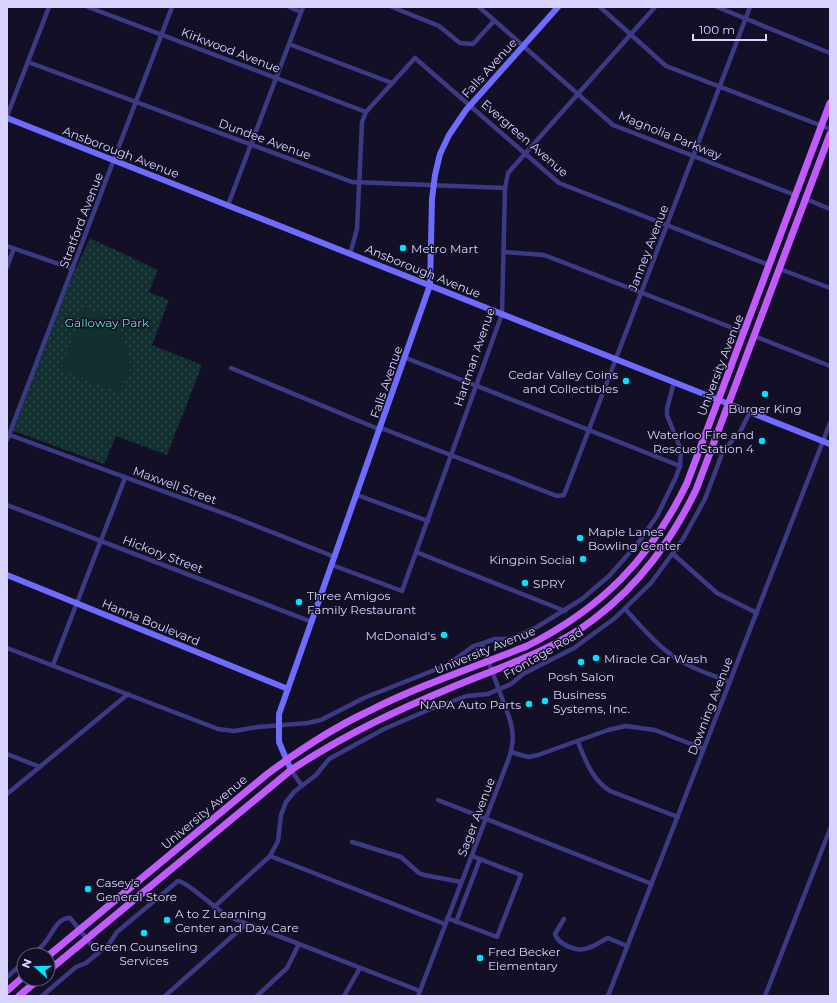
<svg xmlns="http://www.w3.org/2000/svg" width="837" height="1003" viewBox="0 0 837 1003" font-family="Montserrat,sans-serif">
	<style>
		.green { fill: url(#green-dots) }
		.pitch { fill: #12302f }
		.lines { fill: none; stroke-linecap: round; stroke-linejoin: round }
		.street { stroke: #3d3a85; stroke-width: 4.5 }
		.secondary { stroke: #6f6bff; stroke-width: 6 }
		.primary { stroke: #c25bff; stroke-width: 7 }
		.poi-dot { fill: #00e5ff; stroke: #130f26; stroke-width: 1.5 }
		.labels { text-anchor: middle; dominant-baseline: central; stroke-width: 3; stroke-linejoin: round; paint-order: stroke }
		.street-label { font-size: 12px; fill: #d9d4ff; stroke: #130f26 }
		.poi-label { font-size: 12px; fill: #d9d4ff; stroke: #130f26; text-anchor: start }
		.park-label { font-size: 12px; fill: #5fe0c0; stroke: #130f26 }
	</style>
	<defs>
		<pattern id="green-dots" width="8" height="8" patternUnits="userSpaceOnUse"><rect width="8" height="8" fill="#12302f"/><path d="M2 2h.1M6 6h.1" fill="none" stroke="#344d4e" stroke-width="1.8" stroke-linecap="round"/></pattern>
	</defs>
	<rect width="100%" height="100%" fill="#130f26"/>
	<path class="green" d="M90,238L158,270L149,292L169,300L152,345L202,365L167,455L116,436L104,464L13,431L59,305Z"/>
	<path class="pitch" d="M84,307C110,317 132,339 130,370C129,377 122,386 119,392L63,371L61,368Z"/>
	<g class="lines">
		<g class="street">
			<path d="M88,7L366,112"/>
			<path d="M289,7L301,12"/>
			<path d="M392,7L439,26L460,43L473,44L494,21"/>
			<path d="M479,7L613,125L795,195"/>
			<path d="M600,7L666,66L830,129"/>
			<path d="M717,7L830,53"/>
			<path d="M289,44L392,83"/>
			<path d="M28,62L352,182L505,188"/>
			<path d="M7,116L49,7"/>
			<path d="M806,199L830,209"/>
			<path d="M228,205L303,7"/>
			<path d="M7,246L73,269"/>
			<path d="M504,252L544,255L743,332"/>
			<path d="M350,254L357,229L362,122L366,112L415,58L559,183L769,265"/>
			<path d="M7,267L14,248"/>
			<path d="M780,269L830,288"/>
			<path d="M754,336L830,366"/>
			<path d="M406,358L680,466"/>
			<path d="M231,368L381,430"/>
			<path d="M381,428L557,496L564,495L750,7"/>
			<path d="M7,434L231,516L335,557"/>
			<path d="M7,440L172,7"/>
			<path d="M357,495L428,521"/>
			<path d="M7,505L312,622"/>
			<path d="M416,552L565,611"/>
			<path d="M673,554L717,593L757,613"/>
			<path d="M332,565L402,591L502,314L505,188L508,173L655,7"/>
			<path d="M625,609C642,627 658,647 679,660C694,670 713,675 730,682"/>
			<path d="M7,648L218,729L234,731L258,727L308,723L321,720L364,698L447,665L472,647L495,639H510L537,627L582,599L609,576L638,543L657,516L676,477L680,466L681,450L667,415V409L674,382"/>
			<path d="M53,665L125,478"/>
			<path d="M578,742C586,762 592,779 610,791L678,817"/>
			<path d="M511,752L528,757L538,755L608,730L626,726L655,730L704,749"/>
			<path d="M7,754L40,767"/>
			<path d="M291,770L302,786"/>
			<path d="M7,794L128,694"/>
			<path d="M438,800L652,884"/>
			<path d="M352,842L401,857L419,873L424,875L461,882"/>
			<path d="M270,856L445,924"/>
			<path d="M214,907L270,856L278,841L281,815L286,802L294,792L316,775L329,759L384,729L433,708L467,696L488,694L511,684L523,674L574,648L615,618L651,583L683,539L705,499L723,451L740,432L750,412"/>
			<path d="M447,918L497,937L521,875L472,856"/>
			<path d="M564,919L555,934C558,944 577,953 588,948C595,946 601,941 608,938L627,946"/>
			<path d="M456,922L480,859"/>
			<path d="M32,955C37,951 42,947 46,941C53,933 57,918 70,918L98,953"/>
			<path d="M7,977L24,962"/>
			<path d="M42,996L76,967L86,963L98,953L109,944L117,932L178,881C186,881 216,909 227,916L420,991"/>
			<path d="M165,996L246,924"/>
			<path d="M257,996L287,968L299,944"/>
			<path d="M344,996L360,968"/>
			<path d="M418,996L509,758C514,743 514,732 509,717L482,644"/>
			<path d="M608,996L830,423"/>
			<path d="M765,996L830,829"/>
		</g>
		<g class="secondary">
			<path d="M7,118L830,444"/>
			<path d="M7,575L288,689"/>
			<path d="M291,770L279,742V714L430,285L432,199L435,175L440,154L449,135L466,110L558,7"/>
		</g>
		<g class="primary">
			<path d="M48,956L266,775C298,751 331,729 367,712C418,686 474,667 527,646C602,608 651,558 687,483L830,103"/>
			<path d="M48,971L291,770C344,735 397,710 455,686C503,666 553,651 594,619C640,584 671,541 696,490L830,134"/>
			<path d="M7,991L24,976"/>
			<path d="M19,996L39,979"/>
		</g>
	</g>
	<g class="poi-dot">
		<circle cx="403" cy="248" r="4"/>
		<circle cx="626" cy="381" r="4"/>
		<circle cx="765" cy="394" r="4"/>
		<circle cx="762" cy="441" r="4"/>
		<circle cx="580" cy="538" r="4"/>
		<circle cx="583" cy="559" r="4"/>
		<circle cx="525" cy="583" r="4"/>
		<circle cx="299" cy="602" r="4"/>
		<circle cx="444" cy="635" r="4"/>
		<circle cx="596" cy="658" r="4"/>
		<circle cx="581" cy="662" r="4"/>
		<circle cx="545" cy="701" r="4"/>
		<circle cx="529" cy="704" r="4"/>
		<circle cx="88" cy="889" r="4"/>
		<circle cx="167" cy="920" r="4"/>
		<circle cx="144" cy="933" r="4"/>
		<circle cx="480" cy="958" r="4"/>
	</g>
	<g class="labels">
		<g class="street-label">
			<text transform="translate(231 50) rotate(21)">Kirkwood Avenue</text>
			<text transform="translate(489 68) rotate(-48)">Falls Avenue</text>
			<text transform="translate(670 135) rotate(22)">Magnolia Parkway</text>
			<text transform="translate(525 138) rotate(41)">Evergreen Avenue</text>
			<text transform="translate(265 139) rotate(20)">Dundee Avenue</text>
			<text transform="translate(121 152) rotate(21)">Ansborough Avenue</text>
			<text transform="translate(81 220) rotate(-69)">Stratford Avenue</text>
			<text transform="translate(648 248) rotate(-69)">Janney Avenue</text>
			<text transform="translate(423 271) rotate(22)">Ansborough Avenue</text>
			<text transform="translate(474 357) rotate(-71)">Hartman Avenue</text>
			<text transform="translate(720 365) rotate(-69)">University Avenue</text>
			<text transform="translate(386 382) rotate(-71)">Falls Avenue</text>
			<text transform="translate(175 485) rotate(20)">Maxwell Street</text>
			<text transform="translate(163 554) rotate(21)">Hickory Street</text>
			<text transform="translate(151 622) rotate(22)">Hanna Boulevard</text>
			<text transform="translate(485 650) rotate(-22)">University Avenue</text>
			<text transform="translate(543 653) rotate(-30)">Frontage Road</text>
			<text transform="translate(710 706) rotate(-69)">Downing Avenue</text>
			<text transform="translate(204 812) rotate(-40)">University Avenue</text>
			<text transform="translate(476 817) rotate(-69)">Sager Avenue</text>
		</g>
		<g class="poi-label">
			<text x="411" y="248">Metro Mart</text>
			<text x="618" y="374" text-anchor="end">Cedar Valley Coins<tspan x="618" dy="14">and Collectibles</tspan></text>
			<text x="765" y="408" text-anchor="middle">Burger King</text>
			<text x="754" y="434" text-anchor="end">Waterloo Fire and<tspan x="754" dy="14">Rescue Station 4</tspan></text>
			<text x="588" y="531">Maple Lanes<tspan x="588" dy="14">Bowling Center</tspan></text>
			<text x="575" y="559" text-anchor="end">Kingpin Social</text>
			<text x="533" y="583">SPRY</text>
			<text x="307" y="595">Three Amigos<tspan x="307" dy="14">Family Restaurant</tspan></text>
			<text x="436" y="635" text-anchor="end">McDonald's</text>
			<text x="604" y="658">Miracle Car Wash</text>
			<text x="581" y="676" text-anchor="middle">Posh Salon</text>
			<text x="553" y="694">Business<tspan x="553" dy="14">Systems, Inc.</tspan></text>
			<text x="521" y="704" text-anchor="end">NAPA Auto Parts</text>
			<text x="96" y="882">Casey's<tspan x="96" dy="14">General Store</tspan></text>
			<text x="175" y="913">A to Z Learning<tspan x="175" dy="14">Center and Day Care</tspan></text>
			<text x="144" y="946" text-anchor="middle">Green Counseling<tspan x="144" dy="14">Services</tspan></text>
			<text x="488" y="951">Fred Becker<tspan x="488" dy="14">Elementary</tspan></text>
		</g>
		<g class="park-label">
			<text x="107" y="322">Galloway Park</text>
		</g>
	</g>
	<rect width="837" height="1003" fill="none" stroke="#d9d4ff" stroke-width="16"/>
	<g transform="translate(36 967) rotate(291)"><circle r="19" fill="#130f26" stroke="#625e7d"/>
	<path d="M0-3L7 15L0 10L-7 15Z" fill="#00e5ff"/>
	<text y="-6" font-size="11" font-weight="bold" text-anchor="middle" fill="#d9d4ff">N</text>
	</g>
	<path d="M693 34v6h73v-6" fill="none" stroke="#d9d4ff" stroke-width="2"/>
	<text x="699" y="34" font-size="12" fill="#d9d4ff" stroke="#130f26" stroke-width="3" paint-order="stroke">100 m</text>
</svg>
